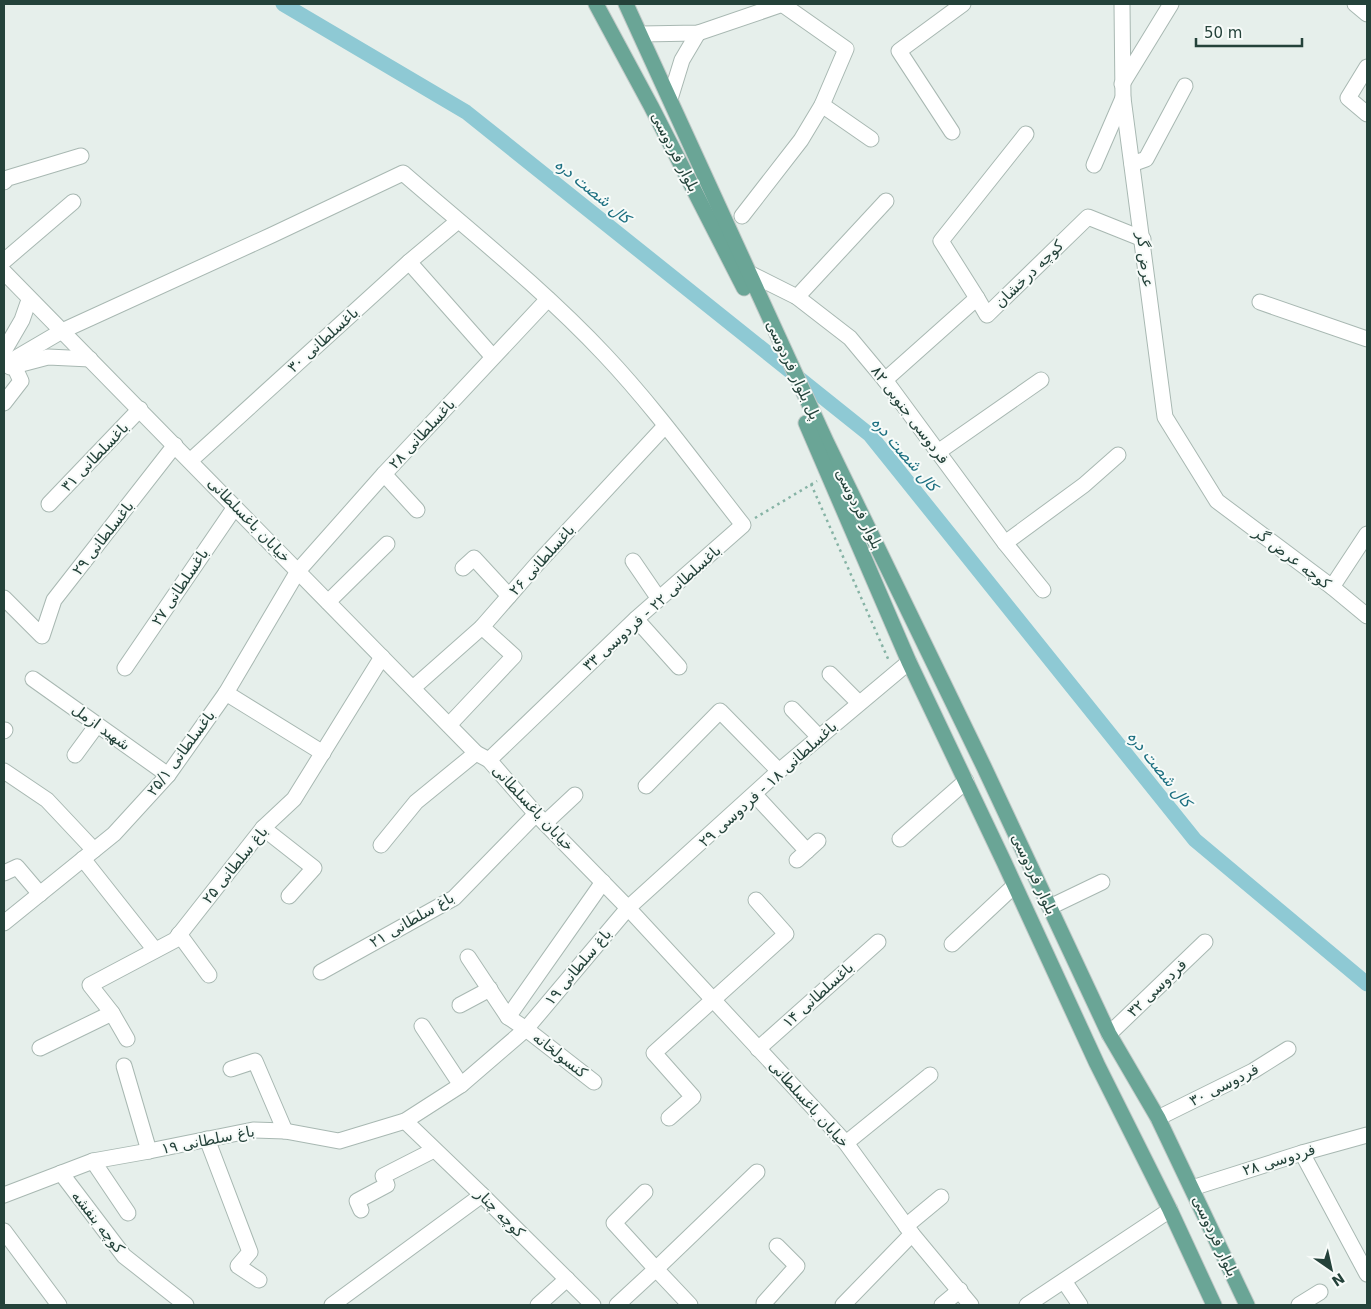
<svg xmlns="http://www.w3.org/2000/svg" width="1371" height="1309" viewBox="0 0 1371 1309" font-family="'DejaVu Sans',Vazirmatn,sans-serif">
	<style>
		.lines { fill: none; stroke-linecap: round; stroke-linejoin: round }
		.canal { stroke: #8ec9d4; stroke-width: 15 }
		.minor-casing { stroke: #a8b8b2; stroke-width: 17 }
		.major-casing { stroke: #c2cac8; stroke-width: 17 }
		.path { stroke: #86b3a5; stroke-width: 2.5; stroke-dasharray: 2.5 4; stroke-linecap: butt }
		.minor { stroke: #fff; stroke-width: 15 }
		.major { stroke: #6aa596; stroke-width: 15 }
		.labels { text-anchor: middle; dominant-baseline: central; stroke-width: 4; stroke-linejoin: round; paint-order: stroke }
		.street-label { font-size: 15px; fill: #24423a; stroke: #f7fbf9 }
		.water-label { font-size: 16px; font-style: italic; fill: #1c6f80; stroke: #f7fbf9 }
	</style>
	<rect width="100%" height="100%" fill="#e6efeb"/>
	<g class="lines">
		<path class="canal" d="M283,4L466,112L870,435L1195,840L1367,984"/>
		<g class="minor-casing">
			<g id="minor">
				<path d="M1122,4L1123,98L1165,417L1217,501L1332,587L1367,616"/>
				<path d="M1355,4L1367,14"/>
				<path d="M641,34L698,33L783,4"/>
				<path d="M1367,67L1348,98L1367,114"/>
				<path d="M1122,84L1171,4"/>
				<path d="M670,99L682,60L698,33"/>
				<path d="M822,105L871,139"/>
				<path d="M952,132L899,51L963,4"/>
				<path d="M1132,164L1146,159L1185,86"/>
				<path d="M1094,165L1123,98"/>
				<path d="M4,182L8,178L81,156"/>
				<path d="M742,216L801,140L822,105L846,49L782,4"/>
				<path d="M4,261L73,202"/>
				<path d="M409,262L493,357"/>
				<path d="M4,272L476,753L489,760L536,814L628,908L846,1143L912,1234L971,1305"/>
				<path d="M747,272L797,297L850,338L885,380L1005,543L1043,590"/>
				<path d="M797,297L886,201"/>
				<path d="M977,298L941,241L1026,134"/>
				<path d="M1260,302L1367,339"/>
				<path d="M4,351L22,320L29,300"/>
				<path d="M4,365L62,331L272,235L403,173C471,232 543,289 605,355C655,408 698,468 743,525L636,619L489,760"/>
				<path d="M10,367L48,357L90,359"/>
				<path d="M885,380L977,298L987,315L1088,217L1143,239"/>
				<path d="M4,403L21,381L14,366"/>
				<path d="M938,452L1041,380"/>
				<path d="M190,461L409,262L458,221"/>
				<path d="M384,474L417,510"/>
				<path d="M49,504L140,409"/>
				<path d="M1005,543L1084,485L1118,455"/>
				<path d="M633,561L659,599"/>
				<path d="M463,568L474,558L509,596"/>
				<path d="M1332,587L1367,534"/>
				<path d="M4,598L42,636L54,600L175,445"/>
				<path d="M328,602L387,544"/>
				<path d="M636,619L679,667"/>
				<path d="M125,668L235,507"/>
				<path d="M830,674L859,703"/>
				<path d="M33,679L168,775"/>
				<path d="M413,688L482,627L537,564L665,426"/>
				<path d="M226,693L323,753"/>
				<path d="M792,709L819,737"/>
				<path d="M449,725L514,656L482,627"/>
				<path d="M4,731L5,730"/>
				<path d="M75,755L97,725"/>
				<path d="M4,771L47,800L94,850"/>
				<path d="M646,786L720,711L779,771"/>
				<path d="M755,795L807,851"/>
				<path d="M545,823L575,795"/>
				<path d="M263,828L314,868L289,896"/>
				<path d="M900,839L966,781"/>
				<path d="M381,845L416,802L476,753"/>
				<path d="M83,859L155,950"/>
				<path d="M797,860L818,841"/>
				<path d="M4,873L17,867L40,894"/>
				<path d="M1050,907L1102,882"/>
				<path d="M4,923L114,834L168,775L226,693L298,571L384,474L548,299"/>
				<path d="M179,934L209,975"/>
				<path d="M952,944L1014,886"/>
				<path d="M468,957L508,1017L526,1029L594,1082"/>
				<path d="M321,972L454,898L536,814"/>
				<path d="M460,1005L490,989"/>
				<path d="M508,1017L603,882"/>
				<path d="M422,1026L461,1085"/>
				<path d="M1109,1034L1205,942"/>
				<path d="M127,1039L112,1013L90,985L175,940L263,828L294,799L382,657"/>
				<path d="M40,1048L112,1013"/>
				<path d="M758,1049L878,942"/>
				<path d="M124,1066L149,1151"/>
				<path d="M231,1069L255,1061L285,1131"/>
				<path d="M669,1118L693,1097L654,1053L786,934L756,900"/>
				<path d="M1158,1118L1253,1071L1288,1049"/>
				<path d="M405,1121L482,1195L593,1305"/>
				<path d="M207,1139L250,1252L238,1266L259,1280"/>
				<path d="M846,1143L930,1075"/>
				<path d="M1302,1153L1367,1274"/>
				<path d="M93,1161L128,1213"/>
				<path d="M61,1173L124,1256L186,1305"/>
				<path d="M1192,1188L1302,1153L1367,1135"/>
				<path d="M645,1192L614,1223L656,1269L757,1172"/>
				<path d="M4,1195L93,1161L149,1151L253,1130L285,1131L339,1141L405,1121L461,1085L526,1029L628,908L779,771L909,662"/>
				<path d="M361,1210L357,1201L387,1185L383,1176L434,1150"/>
				<path d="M906,1226L941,1197"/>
				<path d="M4,1231L59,1305"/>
				<path d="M1064,1281L1080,1305"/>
				<path d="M332,1305L482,1195"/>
				<path d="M538,1305L567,1279"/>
				<path d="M617,1305L656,1269L690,1305"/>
				<path d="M766,1305L764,1303L797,1266L777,1246"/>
				<path d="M843,1305L912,1234"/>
				<path d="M942,1305L960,1290"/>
				<path d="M1027,1305L1170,1210"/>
				<path d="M1299,1305L1320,1292"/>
			</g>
		</g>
		<g class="major-casing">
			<g id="major">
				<path d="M596,4L651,106L744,288"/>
				<path d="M626,4L826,441L984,767L1109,1034L1158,1118L1247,1305"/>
				<path d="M806,423L909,662L1004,862L1097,1064L1170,1210L1214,1305"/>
			</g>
		</g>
		<g class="path">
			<path d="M811,484L889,661"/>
			<path d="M755,518L817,481"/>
		</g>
		<use href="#minor" class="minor"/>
		<use href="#major" class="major"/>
	</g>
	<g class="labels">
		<g class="street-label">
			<text transform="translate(675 152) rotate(63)">بلوار فردوسی</text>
			<text transform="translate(1145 260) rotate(83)">عرض گر</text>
			<text transform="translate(1029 274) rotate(-44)">کوچه درخشان</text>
			<text transform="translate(323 340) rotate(-42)">باغسلطانی ۳۰</text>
			<text transform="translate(793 370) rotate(65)">پل بلوار فردوسی</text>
			<text transform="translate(910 415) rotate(53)">فردوسی جنوبی ۸۲</text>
			<text transform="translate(422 434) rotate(-47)">باغسلطانی ۲۸</text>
			<text transform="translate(95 457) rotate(-46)">باغسلطانی ۳۱</text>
			<text transform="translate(859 509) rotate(64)">بلوار فردوسی</text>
			<text transform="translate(249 520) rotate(46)">خیابان باغسلطانی</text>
			<text transform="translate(103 538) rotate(-52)">باغسلطانی ۲۹</text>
			<text transform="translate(1292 558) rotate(37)">کوچه عرض گر</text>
			<text transform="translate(542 560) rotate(-48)">باغسلطانی ۲۶</text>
			<text transform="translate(180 587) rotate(-56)">باغسلطانی ۲۷</text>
			<text transform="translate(652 608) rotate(-42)">باغسلطانی ۲۲ - فردوسی ۳۳</text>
			<text transform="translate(101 727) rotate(36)">شهید ازمل</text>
			<text transform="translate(181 753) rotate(-53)">باغسلطانی ۲۵/۱</text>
			<text transform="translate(768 784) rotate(-42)">باغسلطانی ۱۸ - فردوسی ۲۹</text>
			<text transform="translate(533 808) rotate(47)">خیابان باغسلطانی</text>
			<text transform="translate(235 865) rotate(-51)">باغ سلطانی ۲۵</text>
			<text transform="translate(1034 874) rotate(65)">بلوار فردوسی</text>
			<text transform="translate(412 920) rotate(-30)">باغ سلطانی ۲۱</text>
			<text transform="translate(578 967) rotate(-50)">باغ سلطانی ۱۹</text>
			<text transform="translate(1157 988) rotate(-44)">فردوسی ۳۲</text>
			<text transform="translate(818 995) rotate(-42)">باغسلطانی ۱۴</text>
			<text transform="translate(560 1055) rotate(38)">کنسولخانه</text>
			<text transform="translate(1224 1085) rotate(-27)">فردوسی ۳۰</text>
			<text transform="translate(809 1104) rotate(48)">خیابان باغسلطانی</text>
			<text transform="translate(208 1140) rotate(-11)">باغ سلطانی ۱۹</text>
			<text transform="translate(1279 1160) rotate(-17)">فردوسی ۲۸</text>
			<text transform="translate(500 1213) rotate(45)">کوچه چنار</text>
			<text transform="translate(98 1222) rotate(52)">کوچه بنفشه</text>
			<text transform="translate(1215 1236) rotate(65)">بلوار فردوسی</text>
		</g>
		<g class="water-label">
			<text transform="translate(593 191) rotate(39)">کال شصت دره</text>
			<text transform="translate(905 454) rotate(49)">کال شصت دره</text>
			<text transform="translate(1160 769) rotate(51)">کال شصت دره</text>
		</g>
	</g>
	<rect width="1371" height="1309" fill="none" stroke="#24423a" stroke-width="10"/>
	<g transform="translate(1331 1269) rotate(146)" stroke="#f7fbf9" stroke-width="4" paint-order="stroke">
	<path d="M0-4L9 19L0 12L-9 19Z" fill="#24423a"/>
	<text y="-8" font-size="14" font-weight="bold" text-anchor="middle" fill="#24423a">N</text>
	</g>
	<path d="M1196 38v8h106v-8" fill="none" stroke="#24423a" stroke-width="2.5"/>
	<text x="1204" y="38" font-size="15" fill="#24423a" stroke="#f7fbf9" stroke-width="4" paint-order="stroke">50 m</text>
</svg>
